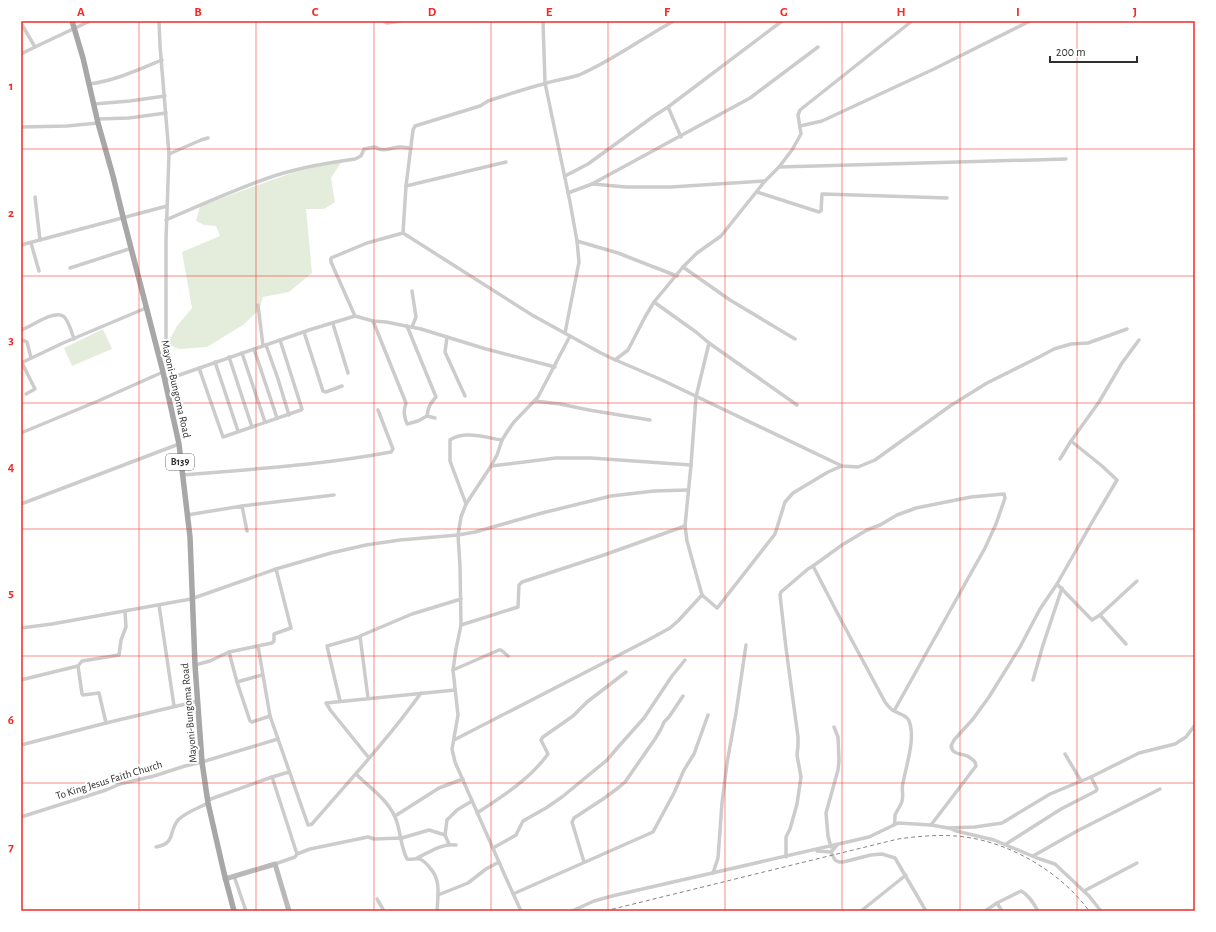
<svg xmlns="http://www.w3.org/2000/svg" width="1216" height="932" viewBox="0 0 1216 932" font-family="'Alegreya Sans',sans-serif">
	<style>
		.green { fill: #e4eddc }
		.lines { fill: none; stroke-linecap: round; stroke-linejoin: round }
		.street { stroke: #ccc; stroke-width: 3.5 }
		.secondary { stroke: #b9b9b9; stroke-width: 5 }
		.primary { stroke: #a7a7a7; stroke-width: 5.5 }
		.rail { stroke: #848484; stroke-width: 1; stroke-dasharray: 4 3; stroke-linecap: butt }
		.grid { fill: none; stroke: #f12b27; stroke-width: 1; stroke-opacity: 0.55 }
		.labels { text-anchor: middle; dominant-baseline: central; stroke-width: 4; stroke-linejoin: round; paint-order: stroke }
		.shield { fill: #fff; stroke: #6d6d6d; stroke-width: 1 }
		.shield-label { font-size: 10px; font-weight: bold; fill: #2f2f2f }
		.street-label { font-size: 11px; fill: #2f2f2f; stroke: #fff }
		.neatline { fill: none; stroke: #f12b27; stroke-width: 1.5 }
		.grid-label { font-size: 13px; text-anchor: middle; font-weight: bold; fill: #f12b27 }
	</style>
	<rect width="100%" height="100%" fill="#fff"/>
	<g class="green">
		<path d="M342,161L331,178L335,202L324,209H306L312,273L289,292L263,297L259,310L243,325L207,347L179,349L167,344L177,326L192,308L182,252L220,236L216,226L204,225L196,221L200,206L294,172Z"/>
		<path d="M103,329L112,349L72,366L64,348Z"/>
	</g>
	<g class="lines">
		<g class="street">
			<path d="M159,21L160,46L169,154L166,240V347L172,377"/>
			<path d="M383,21L387,23L401,21"/>
			<path d="M543,21L545,83L570,202L577,241L579,262L565,333"/>
			<path d="M21,23L35,47"/>
			<path d="M21,54L35,47L90,21"/>
			<path d="M89,84C114,81 138,70 162,60"/>
			<path d="M94,104L130,101L165,96"/>
			<path d="M668,107L681,137"/>
			<path d="M98,119L129,118L166,113"/>
			<path d="M800,126L822,121L934,69L1030,21"/>
			<path d="M21,127L67,126L98,123"/>
			<path d="M169,154L201,140L208,138"/>
			<path d="M779,167C875,165 970,161 1066,159"/>
			<path d="M565,176L588,164L654,116L668,107L782,21"/>
			<path d="M593,184L626,187H671L765,181"/>
			<path d="M406,186L506,162"/>
			<path d="M757,192L819,212L821,211L822,194H823L947,198"/>
			<path d="M568,193L592,184L750,98L818,47"/>
			<path d="M35,197L40,240"/>
			<path d="M166,220C200,205 234,190 268,178C296,168 326,163 355,159L361,156L364,149L375,147C384,153 391,147 401,147C404,147 408,148 411,148"/>
			<path d="M403,233L406,186L413,130L415,126L480,106L488,101C506,95 525,89 543,84C555,80 567,79 579,75C612,61 642,38 674,21"/>
			<path d="M577,241L618,253L677,276"/>
			<path d="M31,243L39,271"/>
			<path d="M21,245L167,206"/>
			<path d="M683,267L730,300L795,339"/>
			<path d="M70,268L132,248"/>
			<path d="M654,302L696,332L709,343L797,405"/>
			<path d="M258,305L263,346"/>
			<path d="M355,316L331,262V258L367,243L403,233L532,315L599,352L611,358L662,380L842,466L858,467L875,460L950,406L987,383L1041,356L1054,349L1071,344L1088,343L1127,329"/>
			<path d="M373,321L406,403C403,411 404,416 407,424L418,421L427,416L435,418"/>
			<path d="M333,324L348,373"/>
			<path d="M407,326L436,397C430,404 428,407 427,416"/>
			<path d="M412,327L416,317L412,291"/>
			<path d="M21,330C31,327 53,310 63,316C68,319 72,333 74,339"/>
			<path d="M304,332L323,391L326,392L342,386"/>
			<path d="M447,337L445,352L465,396"/>
			<path d="M21,340L25,341L27,342L31,358"/>
			<path d="M709,343L696,397L691,465L685,526L687,541L702,595L717,608L718,607L775,534L785,502L793,493L828,472L842,466"/>
			<path d="M266,345L278,379L289,415"/>
			<path d="M254,349L277,418"/>
			<path d="M242,353L265,422"/>
			<path d="M229,357L252,427"/>
			<path d="M615,360L628,350L645,317L654,302L683,267L697,253L721,236L765,181L779,167L792,150L801,134L798,115L800,110L912,21"/>
			<path d="M215,362L238,431"/>
			<path d="M21,363L63,343L146,308"/>
			<path d="M22,363L35,389L26,394"/>
			<path d="M199,368L223,437L301,410L302,409L280,340"/>
			<path d="M165,380L309,330L355,316L373,321L386,322L421,329L486,349L555,367"/>
			<path d="M535,401L560,404L589,410L650,420"/>
			<path d="M21,433L98,401L163,372"/>
			<path d="M1060,459L1071,441"/>
			<path d="M491,466L556,458H591L691,465"/>
			<path d="M182,475C252,469 322,465 391,452L393,449L378,410"/>
			<path d="M21,504L179,444"/>
			<path d="M466,504L450,461V440C464,430 487,438 502,440"/>
			<path d="M242,506L334,495"/>
			<path d="M187,515L242,506L247,531"/>
			<path d="M1057,584L1092,620L1100,615L1137,581"/>
			<path d="M159,605L174,706"/>
			<path d="M1100,615L1126,644"/>
			<path d="M461,625L518,607L519,585L522,582L604,555L685,526"/>
			<path d="M21,628L52,624L191,599L276,569L331,553L366,545L400,540L458,535L475,532L542,513L611,496L654,491L688,490"/>
			<path d="M258,646L270,716L308,825L312,824C349,781 388,739 421,693"/>
			<path d="M229,652L237,682L250,721L252,722L270,716"/>
			<path d="M195,665L210,661L229,652L272,643L274,641V634L291,628L276,569"/>
			<path d="M78,666L82,661L119,655L121,640L126,627L125,612"/>
			<path d="M453,670L499,650H501L508,656"/>
			<path d="M21,680L45,674L78,666L82,694L83,695L99,693L106,723"/>
			<path d="M1033,680L1043,645L1062,588"/>
			<path d="M237,682L262,675"/>
			<path d="M368,698L360,636L412,614L461,599"/>
			<path d="M340,701L327,646L359,637"/>
			<path d="M894,711L985,548L996,524L1005,498L1004,494L971,497L916,508L897,515L880,525L867,530L842,545L813,566L841,620L885,702C888,706 890,709 894,711C899,714 907,715 909,721C916,738 906,766 903,783C901,789 904,795 902,801C901,806 897,810 895,815C895,818 895,822 894,825"/>
			<path d="M454,740L650,639L670,628L678,621L702,595"/>
			<path d="M21,745L106,723L198,701"/>
			<path d="M1065,754L1081,781"/>
			<path d="M369,758L331,711L326,703L455,690"/>
			<path d="M356,774C369,787 387,799 395,817C401,830 400,846 407,859C412,860 416,858 420,859C424,861 427,864 430,868C441,880 438,895 437,911"/>
			<path d="M272,777L297,854"/>
			<path d="M208,800L272,777L289,772"/>
			<path d="M477,813C503,796 530,779 548,754L541,740L543,737L573,716L587,702L626,672"/>
			<path d="M395,816L439,788L463,779"/>
			<path d="M21,817L106,790L120,784L154,776L185,766L202,762L278,739"/>
			<path d="M931,825L976,766L975,762C973,760 970,757 967,756C960,753 953,755 951,746L954,740L973,719L989,697L1020,647L1040,609L1057,584L1091,524L1117,480L1102,466L1071,441L1099,402L1122,363L1139,340"/>
			<path d="M949,828L956,831L994,840L1037,858L1055,864L1089,896L1101,911"/>
			<path d="M445,835L447,820L457,810L472,801"/>
			<path d="M1006,844L1061,809L1096,791L1097,789L1091,777"/>
			<path d="M837,845L831,852L835,860L839,862H843L871,855L882,854L895,858L926,911"/>
			<path d="M156,847C176,843 168,833 178,820C186,812 199,808 208,803"/>
			<path d="M831,847L828,836L826,813L838,770L839,761L838,737L834,727"/>
			<path d="M493,848L516,835L523,821L546,808L562,797L607,760L619,746L644,718L672,676L685,660"/>
			<path d="M817,851L831,852"/>
			<path d="M1033,856L1079,830L1160,789"/>
			<path d="M786,857V837L790,829L797,804L801,777L797,755L798,746V737L786,648L780,595L781,592L808,569L813,566"/>
			<path d="M417,858C430,852 442,843 456,845"/>
			<path d="M584,862L572,822L574,818L603,799L618,788L625,782L655,739L661,729L664,722L669,717L683,696"/>
			<path d="M275,864L295,857L297,854L310,849L368,837L374,839L402,838L429,830L445,835L449,844"/>
			<path d="M713,873L718,858L722,803L727,763L736,713L746,645"/>
			<path d="M234,876L246,911"/>
			<path d="M1084,891L1137,863"/>
			<path d="M513,894L653,832L674,793L684,770L694,754L708,715"/>
			<path d="M438,895L468,883L486,869L499,862"/>
			<path d="M377,899L384,911"/>
			<path d="M997,903L1002,911"/>
			<path d="M521,911L506,878L455,762L452,749L458,715L453,670L456,649L461,625L460,566L458,535L461,517L466,504L491,466L497,455L502,440L509,429L514,422L538,397L570,336"/>
			<path d="M572,911L594,901L612,896L869,837L898,823L931,825L948,828L975,827L1002,823L1050,794L1091,777L1139,753L1175,744L1186,737L1195,725"/>
			<path d="M861,911L906,875"/>
			<path d="M985,911L997,903L1021,891C1029,895 1034,904 1038,911"/>
		</g>
		<path class="secondary" d="M225,879L275,864L289,911"/>
		<path class="primary" d="M72,21L83,58L98,123L113,176L123,217L163,372L179,444L190,537L195,665L202,762L208,803L224,873L234,911"/>
		<path class="rail" d="M605,911L898,839C920,836 943,834 965,837C1011,843 1062,873 1089,911"/>
	</g>
	<path class="grid" d="M139,21V911M256,21V911M374,21V911M491,21V911M608,21V911M725,21V911M842,21V911M960,21V911M1077,21V911M21,149H1195M21,276H1195M21,403H1195M21,529H1195M21,656H1195M21,783H1195"/>
	<g class="labels">
		<rect class="shield" x="166" y="454" width="28" height="16" rx="3"/>
		<g class="shield-label">
			<text x="180" y="462">B139</text>
		</g>
		<g class="street-label">
			<text transform="translate(176 389) rotate(77)">Mayoni-Bungoma Road</text>
			<text transform="translate(189 713) rotate(-95)">Mayoni-Bungoma Road</text>
			<text transform="translate(109 780) rotate(-17)">To King Jesus Faith Church</text>
		</g>
	</g>
	<rect width="1216" height="932" fill="none" stroke="#ffffff" stroke-width="44"/>
	<path d="M1050 56v6h87v-6" fill="none" stroke="#2f2f2f" stroke-width="2"/>
	<text x="1056" y="56" font-size="12" fill="#2f2f2f" stroke="#ffffff" stroke-width="3" paint-order="stroke">200 m</text>
	<rect x="22" y="22" width="1172" height="888" class="neatline"/>
	<g class="grid-label">
		<text x="81" y="16">A</text>
		<text x="198" y="16">B</text>
		<text x="315" y="16">C</text>
		<text x="432" y="16">D</text>
		<text x="549" y="16">E</text>
		<text x="667" y="16">F</text>
		<text x="784" y="16">G</text>
		<text x="901" y="16">H</text>
		<text x="1018" y="16">I</text>
		<text x="1135" y="16">J</text>
		<text x="11" y="90">1</text>
		<text x="11" y="217">2</text>
		<text x="11" y="344">3</text>
		<text x="11" y="471">4</text>
		<text x="11" y="597">5</text>
		<text x="11" y="724">6</text>
		<text x="11" y="851">7</text>
	</g>
</svg>
